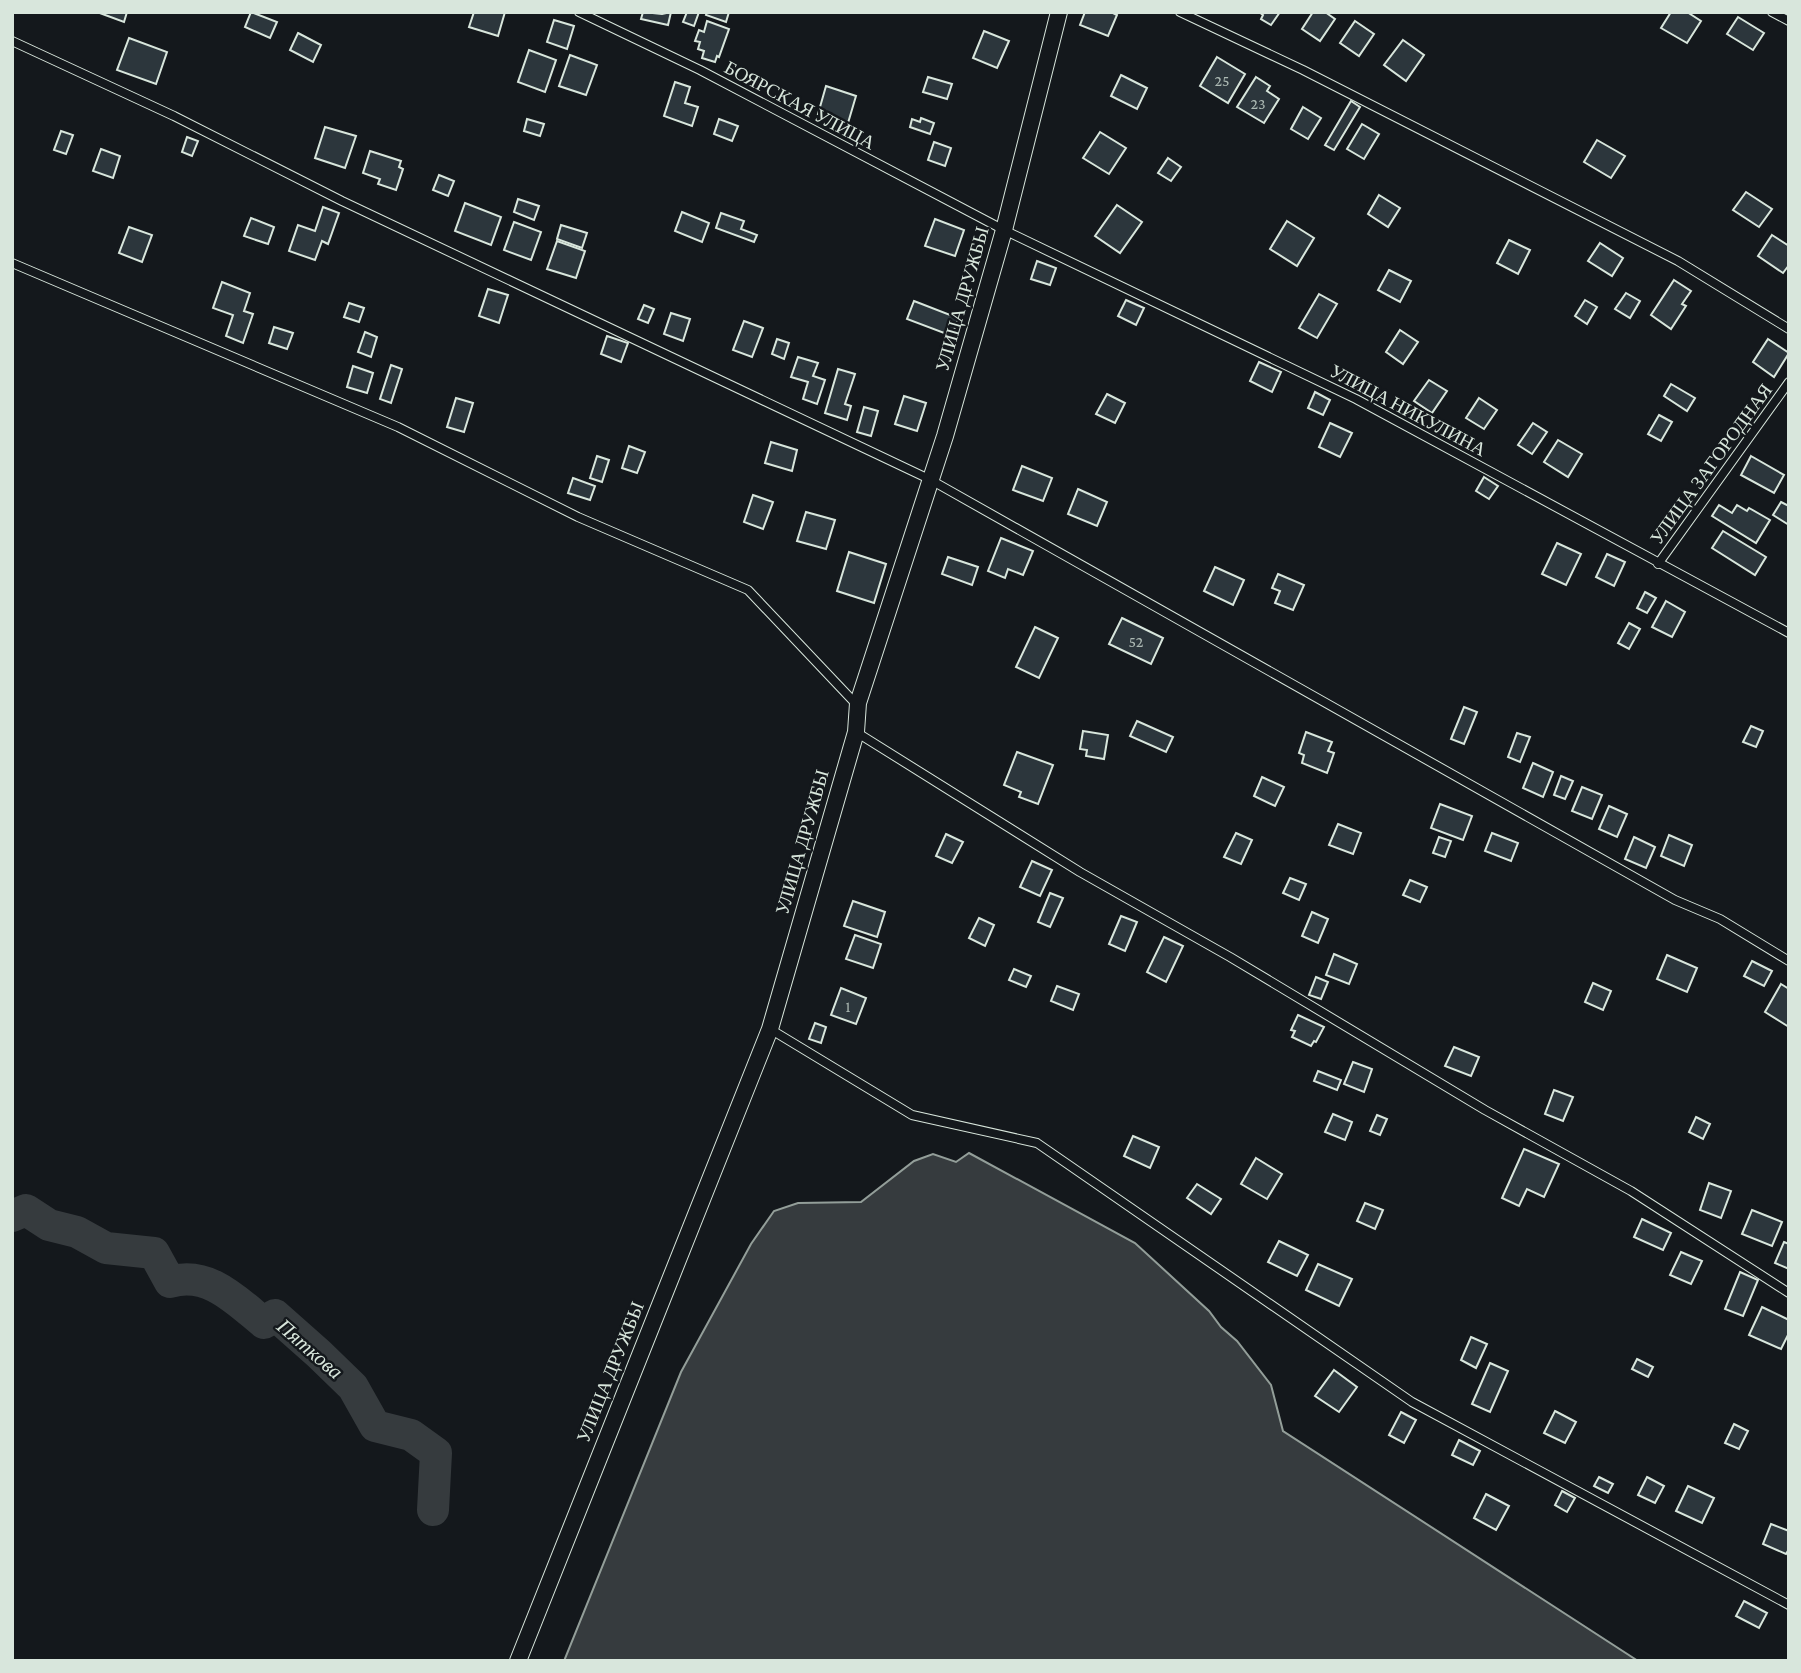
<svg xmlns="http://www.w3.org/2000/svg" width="1801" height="1673" viewBox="0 0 1801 1673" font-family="'Crimson Pro',serif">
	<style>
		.water { fill: #363b3e; stroke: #939e99; stroke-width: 2 }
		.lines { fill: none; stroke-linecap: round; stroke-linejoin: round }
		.river { stroke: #363b3e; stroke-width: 32 }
		.building { fill: #2c363c; stroke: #d8e6dc; stroke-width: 2 }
		.service-casing { stroke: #d8e6dc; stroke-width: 10 }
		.minor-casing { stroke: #d8e6dc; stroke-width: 18 }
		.service { stroke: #14181c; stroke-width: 8 }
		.minor { stroke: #14181c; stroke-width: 16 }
		.labels { text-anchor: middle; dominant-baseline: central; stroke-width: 5; stroke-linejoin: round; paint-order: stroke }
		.number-label { font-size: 16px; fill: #adbab4 }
		.street-label { font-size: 19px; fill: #d8e6dc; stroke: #14181c }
		.water-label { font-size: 21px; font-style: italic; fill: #d8e6dc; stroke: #14181c }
	</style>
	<rect width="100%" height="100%" fill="#14181c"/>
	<path class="water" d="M969,1153L1135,1243L1209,1311L1221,1327L1237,1341L1271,1385L1283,1431L1638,1661H564L681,1372L751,1244L774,1211L798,1203L861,1202L914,1161L933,1154L956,1162Z"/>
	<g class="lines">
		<path class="river" d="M12,1216L26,1210L49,1225L77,1232L106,1248L154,1253L170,1282C208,1270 237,1301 264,1323L275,1315L319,1354L353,1387L375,1426L411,1435L436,1453L433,1510"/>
	</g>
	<g class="building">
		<path d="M97,12H127L124,22Z"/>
		<path d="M251,12L277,22L270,38L245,27Z"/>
		<path d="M474,12H505L498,36L469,27Z"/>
		<path d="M643,12L662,14L671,12L668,25L641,19Z"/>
		<path d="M687,12H699L694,26L683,22Z"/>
		<path d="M707,12H729L726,22L706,15Z"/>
		<path d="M1085,12H1111L1117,15L1108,36L1080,25Z"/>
		<path d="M1259,12H1280L1271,25L1261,19L1263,15Z"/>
		<path d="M1313,12H1325L1335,19L1320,41L1302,29Z"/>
		<path d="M1671,12H1687L1701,21L1687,43L1661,28Z"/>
		<path d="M1738,17L1764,33L1753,50L1727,34Z"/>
		<path d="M554,20L574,26L567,49L547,42Z"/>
		<path d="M707,21L729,29L719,57L717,56L715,62L702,58L704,51L698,49L700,42L695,41L699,30L704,32Z"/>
		<path d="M1355,21L1374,34L1359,56L1340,43Z"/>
		<path d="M984,31L1009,41L997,68L973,58Z"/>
		<path d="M298,33L321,45L313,62L290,50Z"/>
		<path d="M129,38L167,52L156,84L117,70Z"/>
		<path d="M1403,40L1424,55L1406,81L1384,65Z"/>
		<path d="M529,50L556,60L545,92L518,82Z"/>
		<path d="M570,55L597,65L586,95L559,86Z"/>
		<path d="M1217,57L1245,74L1228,103L1200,86Z"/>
		<path d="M1121,75L1147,88L1137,109L1111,96Z"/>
		<path d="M928,77L952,84L947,99L923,92Z"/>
		<path d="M1256,77L1270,86L1267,91L1279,99L1264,123L1237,107Z"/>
		<path d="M675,82L690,87L685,103L698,107L692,126L664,116Z"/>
		<path d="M826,86L856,96L848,123L818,114Z"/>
		<path d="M1351,101L1360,107L1334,150L1325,145Z"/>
		<path d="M1303,107L1321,118L1308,139L1291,129Z"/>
		<path d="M921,118L934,123L930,134L910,127L912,119L920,122Z"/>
		<path d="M527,119L544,124L540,136L524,131Z"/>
		<path d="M719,119L738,126L732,141L714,134Z"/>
		<path d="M1362,124L1379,134L1364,159L1347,149Z"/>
		<path d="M325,127L356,136L345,168L315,158Z"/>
		<path d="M61,131L73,135L66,154L54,150Z"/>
		<path d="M1100,132L1126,148L1109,174L1083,158Z"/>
		<path d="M187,137L198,141L192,156L182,152Z"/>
		<path d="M1597,140L1625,156L1611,178L1584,162Z"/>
		<path d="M934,142L951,148L945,166L928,160Z"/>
		<path d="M101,149L120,156L113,178L93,171Z"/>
		<path d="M370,151L401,161L399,167L403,169L396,190L378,184L380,179L363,173Z"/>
		<path d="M1168,158L1181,167L1171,181L1158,173Z"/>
		<path d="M439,175L454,181L448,196L433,190Z"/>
		<path d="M1746,192L1772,209L1759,227L1733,210Z"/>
		<path d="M1379,195L1400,208L1388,227L1368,214Z"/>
		<path d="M518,199L539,206L534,220L514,212Z"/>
		<path d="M465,203L501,217L491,245L455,231Z"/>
		<path d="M1117,205L1142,222L1120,253L1095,236Z"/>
		<path d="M323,207L339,213L328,244L322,241L315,260L289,251L298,225L315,231Z"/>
		<path d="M682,212L709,223L702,242L675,231Z"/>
		<path d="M721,213L744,221L741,229L757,235L754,242L716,228Z"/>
		<path d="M251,218L274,227L268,244L244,236Z"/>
		<path d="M935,219L964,230L955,256L925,246Z"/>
		<path d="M1287,221L1314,238L1297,266L1270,249Z"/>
		<path d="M514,222L541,232L531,260L504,250Z"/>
		<path d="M561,225L587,233L582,248L557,239Z"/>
		<path d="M129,227L152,235L142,262L119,253Z"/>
		<path d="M1772,235L1789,246V265L1783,273L1758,256Z"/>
		<path d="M1509,240L1530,250L1518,274L1497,263Z"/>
		<path d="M557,241L585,251L576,278L547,269Z"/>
		<path d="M1600,243L1623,258L1612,276L1588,261Z"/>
		<path d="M1037,261L1056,268L1050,285L1031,279Z"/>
		<path d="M1389,270L1411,281L1400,302L1378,290Z"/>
		<path d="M1674,280L1691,291L1682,304L1686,306L1671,329L1651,315Z"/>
		<path d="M222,282L250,293L244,311L253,314L243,343L226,336L233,315L213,308Z"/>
		<path d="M488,289L508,295L499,323L479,316Z"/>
		<path d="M1626,293L1640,301L1630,318L1615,309Z"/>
		<path d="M1319,294L1337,304L1317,338L1299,328Z"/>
		<path d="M1126,300L1144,308L1136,325L1118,316Z"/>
		<path d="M1585,300L1597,307L1587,324L1575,316Z"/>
		<path d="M914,301L958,318L952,336L907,319Z"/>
		<path d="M349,303L364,308L359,322L344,317Z"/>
		<path d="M644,305L654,309L648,323L638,319Z"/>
		<path d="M671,313L690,319L683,341L664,334Z"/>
		<path d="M744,321L763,328L752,357L733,350Z"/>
		<path d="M274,327L293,333L287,349L269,343Z"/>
		<path d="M1400,330L1418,342L1403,364L1386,352Z"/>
		<path d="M365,332L377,337L371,357L358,352Z"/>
		<path d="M607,336L628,343L621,362L601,354Z"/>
		<path d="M777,339L789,343L784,359L772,354Z"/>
		<path d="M1768,339L1789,353L1774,377L1753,362Z"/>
		<path d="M798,357L818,363L813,376L825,380L817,404L803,399L808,382L791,377Z"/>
		<path d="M1259,362L1281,372L1272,392L1250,381Z"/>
		<path d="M391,365L402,369L391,403L380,399Z"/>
		<path d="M353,366L373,373L367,393L347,387Z"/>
		<path d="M838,369L855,374L845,404L851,406L847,420L825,413Z"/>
		<path d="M1429,380L1447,391L1432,413L1414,401Z"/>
		<path d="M1671,384L1695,398L1687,411L1664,396Z"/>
		<path d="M1315,392L1330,400L1323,415L1308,408Z"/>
		<path d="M1107,394L1125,403L1115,423L1096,414Z"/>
		<path d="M904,396L926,403L917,431L895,424Z"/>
		<path d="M456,398L473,403L464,432L447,427Z"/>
		<path d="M1479,398L1497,410L1484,429L1466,418Z"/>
		<path d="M864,407L878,411L871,436L857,432Z"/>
		<path d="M1659,415L1672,422L1661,441L1648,434Z"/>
		<path d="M1330,423L1352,433L1340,457L1319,447Z"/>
		<path d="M1533,423L1547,432L1532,454L1518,445Z"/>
		<path d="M1558,440L1582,454L1568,477L1544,462Z"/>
		<path d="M771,442L797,450L792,471L765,463Z"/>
		<path d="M629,446L645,452L637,473L622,468Z"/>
		<path d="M597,456L609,460L602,482L590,478Z"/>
		<path d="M1751,456L1784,475L1774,493L1741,475Z"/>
		<path d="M1022,466L1052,478L1043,501L1013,490Z"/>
		<path d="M1484,477L1498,486L1489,499L1476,491Z"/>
		<path d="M573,478L595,486L590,500L568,493Z"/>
		<path d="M1078,489L1107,502L1097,526L1068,514Z"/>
		<path d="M753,495L773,502L763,529L744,522Z"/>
		<path d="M1781,502L1789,506V525L1773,515Z"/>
		<path d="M1719,505L1732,513L1737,505L1747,511L1749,508L1770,520L1756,543L1712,516Z"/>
		<path d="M806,512L835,520L826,549L797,541Z"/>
		<path d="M1723,531L1766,557L1755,575L1712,548Z"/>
		<path d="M1001,538L1033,551L1023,575L1008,569L1005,578L988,571Z"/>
		<path d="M1557,543L1581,554L1566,585L1542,574Z"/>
		<path d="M849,552L886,564L874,603L837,591Z"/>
		<path d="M1607,554L1625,562L1614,586L1596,577Z"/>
		<path d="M948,557L978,567L972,585L942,574Z"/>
		<path d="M1215,567L1244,580L1233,605L1204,591Z"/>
		<path d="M1278,574L1304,585L1293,610L1275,603L1280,591L1272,588Z"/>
		<path d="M1645,592L1656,598L1647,613L1637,608Z"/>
		<path d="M1666,601L1685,612L1672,637L1652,627Z"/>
		<path d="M1122,618L1163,638L1151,664L1109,644Z"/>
		<path d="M1629,623L1640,629L1629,649L1618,643Z"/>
		<path d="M1035,627L1058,638L1039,678L1016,667Z"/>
		<path d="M1464,707L1477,712L1464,744L1451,739Z"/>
		<path d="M1137,721L1173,737L1166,752L1130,736Z"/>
		<path d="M1751,726L1763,731L1756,747L1743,742Z"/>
		<path d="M1083,731L1108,735L1104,759L1086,756L1087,750L1080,749Z"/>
		<path d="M1306,732L1332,742L1328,751L1334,753L1327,773L1302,763L1304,755L1299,753Z"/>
		<path d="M1517,733L1530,737L1520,762L1508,757Z"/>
		<path d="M1017,752L1053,765L1038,804L1019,797L1021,792L1004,785Z"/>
		<path d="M1533,763L1553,772L1543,797L1523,788Z"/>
		<path d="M1561,776L1573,781L1565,799L1554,795Z"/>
		<path d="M1262,777L1284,787L1275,806L1254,796Z"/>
		<path d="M1582,787L1602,795L1592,819L1572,811Z"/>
		<path d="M1440,804L1472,816L1463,840L1431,828Z"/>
		<path d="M1609,806L1627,814L1617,837L1599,829Z"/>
		<path d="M1338,824L1361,833L1353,854L1329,845Z"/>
		<path d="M1236,833L1252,840L1241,864L1224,857Z"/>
		<path d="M1492,833L1518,843L1511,861L1485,851Z"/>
		<path d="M946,834L963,842L952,863L936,856Z"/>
		<path d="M1669,835L1692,845L1684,866L1661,856Z"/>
		<path d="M1439,837L1451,841L1445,857L1433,853Z"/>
		<path d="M1634,837L1655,847L1646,868L1625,859Z"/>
		<path d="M1032,861L1052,870L1040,896L1020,887Z"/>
		<path d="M1290,878L1306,884L1299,900L1283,893Z"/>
		<path d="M1410,880L1427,887L1420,902L1403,895Z"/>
		<path d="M1050,893L1063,898L1050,927L1038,922Z"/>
		<path d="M853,901L885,912L877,937L844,926Z"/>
		<path d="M1312,912L1328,919L1318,943L1302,936Z"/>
		<path d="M1121,916L1137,922L1125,951L1109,944Z"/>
		<path d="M979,918L994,925L985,946L969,938Z"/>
		<path d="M855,935L881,944L873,968L846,959Z"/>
		<path d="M1164,937L1183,946L1166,982L1147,972Z"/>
		<path d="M1334,954L1357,964L1349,984L1326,975Z"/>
		<path d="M1667,955L1697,968L1687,992L1657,979Z"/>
		<path d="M1752,961L1772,971L1764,986L1744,976Z"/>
		<path d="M1014,969L1031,976L1026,987L1009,980Z"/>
		<path d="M1316,977L1328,982L1321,999L1309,995Z"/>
		<path d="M1593,983L1611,991L1603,1010L1585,1002Z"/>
		<path d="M1781,984L1789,989V1027L1765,1012Z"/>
		<path d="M1057,986L1079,994L1073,1010L1051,1001Z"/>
		<path d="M841,988L866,998L856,1024L831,1015Z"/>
		<path d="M1298,1015L1324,1027L1316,1042L1314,1041L1311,1046L1292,1037L1295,1031L1291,1030Z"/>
		<path d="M815,1023L826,1027L821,1043L809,1039Z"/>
		<path d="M1454,1047L1479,1057L1471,1076L1445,1066Z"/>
		<path d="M1353,1062L1372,1069L1364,1092L1344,1084Z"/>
		<path d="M1318,1071L1341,1080L1337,1090L1314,1081Z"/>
		<path d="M1554,1090L1573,1097L1563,1121L1545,1114Z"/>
		<path d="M1333,1114L1352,1122L1345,1140L1325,1132Z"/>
		<path d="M1377,1115L1387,1119L1380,1135L1370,1131Z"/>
		<path d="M1696,1117L1710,1124L1703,1139L1689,1132Z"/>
		<path d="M1133,1136L1159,1147L1150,1168L1124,1156Z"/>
		<path d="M1524,1149L1559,1164L1544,1197L1527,1189L1519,1206L1502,1198Z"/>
		<path d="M1256,1158L1282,1174L1267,1199L1241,1184Z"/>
		<path d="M1709,1183L1731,1191L1721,1218L1700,1210Z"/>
		<path d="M1197,1184L1221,1199L1211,1214L1187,1198Z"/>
		<path d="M1365,1203L1383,1210L1375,1229L1357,1221Z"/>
		<path d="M1752,1210L1782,1222L1772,1246L1742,1234Z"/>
		<path d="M1642,1219L1671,1233L1663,1250L1634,1237Z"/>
		<path d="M1279,1241L1308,1255L1297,1276L1268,1262Z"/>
		<path d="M1784,1242L1789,1244V1269L1775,1263Z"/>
		<path d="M1681,1252L1702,1261L1691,1284L1670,1275Z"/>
		<path d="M1318,1264L1352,1279L1339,1306L1306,1290Z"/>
		<path d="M1740,1272L1758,1280L1743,1316L1725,1309Z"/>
		<path d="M1762,1307L1789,1320V1333L1781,1349L1749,1335Z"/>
		<path d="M1471,1337L1487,1344L1476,1368L1461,1360Z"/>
		<path d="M1637,1359L1653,1367L1648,1377L1632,1369Z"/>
		<path d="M1490,1363L1508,1371L1490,1412L1472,1404Z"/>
		<path d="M1334,1370L1357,1387L1339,1412L1315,1396Z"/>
		<path d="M1555,1411L1576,1422L1565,1443L1544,1433Z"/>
		<path d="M1401,1412L1416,1420L1404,1443L1389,1435Z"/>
		<path d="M1734,1424L1748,1431L1739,1449L1725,1443Z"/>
		<path d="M1459,1440L1480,1451L1473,1465L1452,1455Z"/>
		<path d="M1599,1477L1613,1484L1608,1493L1594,1486Z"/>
		<path d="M1647,1477L1664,1486L1655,1503L1638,1495Z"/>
		<path d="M1688,1486L1714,1498L1702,1523L1676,1511Z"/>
		<path d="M1562,1491L1575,1498L1567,1512L1555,1505Z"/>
		<path d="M1486,1494L1509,1506L1496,1530L1474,1518Z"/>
		<path d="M1771,1524L1789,1531V1549L1786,1554L1763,1544Z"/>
		<path d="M1744,1601L1767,1613L1759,1628L1736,1616Z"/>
	</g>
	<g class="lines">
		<g class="service-casing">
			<g id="service">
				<path d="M579,12L700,70L1004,230L1356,399L1789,633"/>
				<path d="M1180,12L1303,70L1678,261L1789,329"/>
				<path d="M1772,12L1789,21"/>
				<path d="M12,41L174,116L342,201L929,479L1675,900L1720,919L1789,961"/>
				<path d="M12,263L398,427L578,517L748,590L857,705"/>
				<path d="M1658,564L1789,382"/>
				<path d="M856,732L1080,872L1230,957L1485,1110L1631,1191L1789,1293"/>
				<path d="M770,1029L912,1115L1037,1143L1412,1402L1789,1605"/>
			</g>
		</g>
		<g class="minor-casing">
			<path id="minor" d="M518,1661L770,1029L856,732L858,703L945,436L1004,230L1059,12"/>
		</g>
		<use href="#service" class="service"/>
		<use href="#minor" class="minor"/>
	</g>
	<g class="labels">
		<g class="number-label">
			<text x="1222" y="80">25</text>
			<text x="1258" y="103">23</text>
			<text x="1136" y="641">52</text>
			<text x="848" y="1006">1</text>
		</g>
		<g class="street-label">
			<text transform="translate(800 105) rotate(28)">БОЯРСКАЯ УЛИЦА</text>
			<text transform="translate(962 299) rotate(-74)">УЛИЦА ДРУЖБЫ</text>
			<text transform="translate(1408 410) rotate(28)">УЛИЦА НИКУЛИНА</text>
			<text transform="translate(1711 464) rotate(-54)">УЛИЦА ЗАГОРОДНАЯ</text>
			<text transform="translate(802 842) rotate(-74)">УЛИЦА ДРУЖБЫ</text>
			<text transform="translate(610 1372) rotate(-68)">УЛИЦА ДРУЖБЫ</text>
		</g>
		<g class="water-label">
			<text transform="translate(310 1349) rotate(41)">Пяткова</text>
		</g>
	</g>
	<rect width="1801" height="1673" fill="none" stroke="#d8e6dc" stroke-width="28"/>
</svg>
